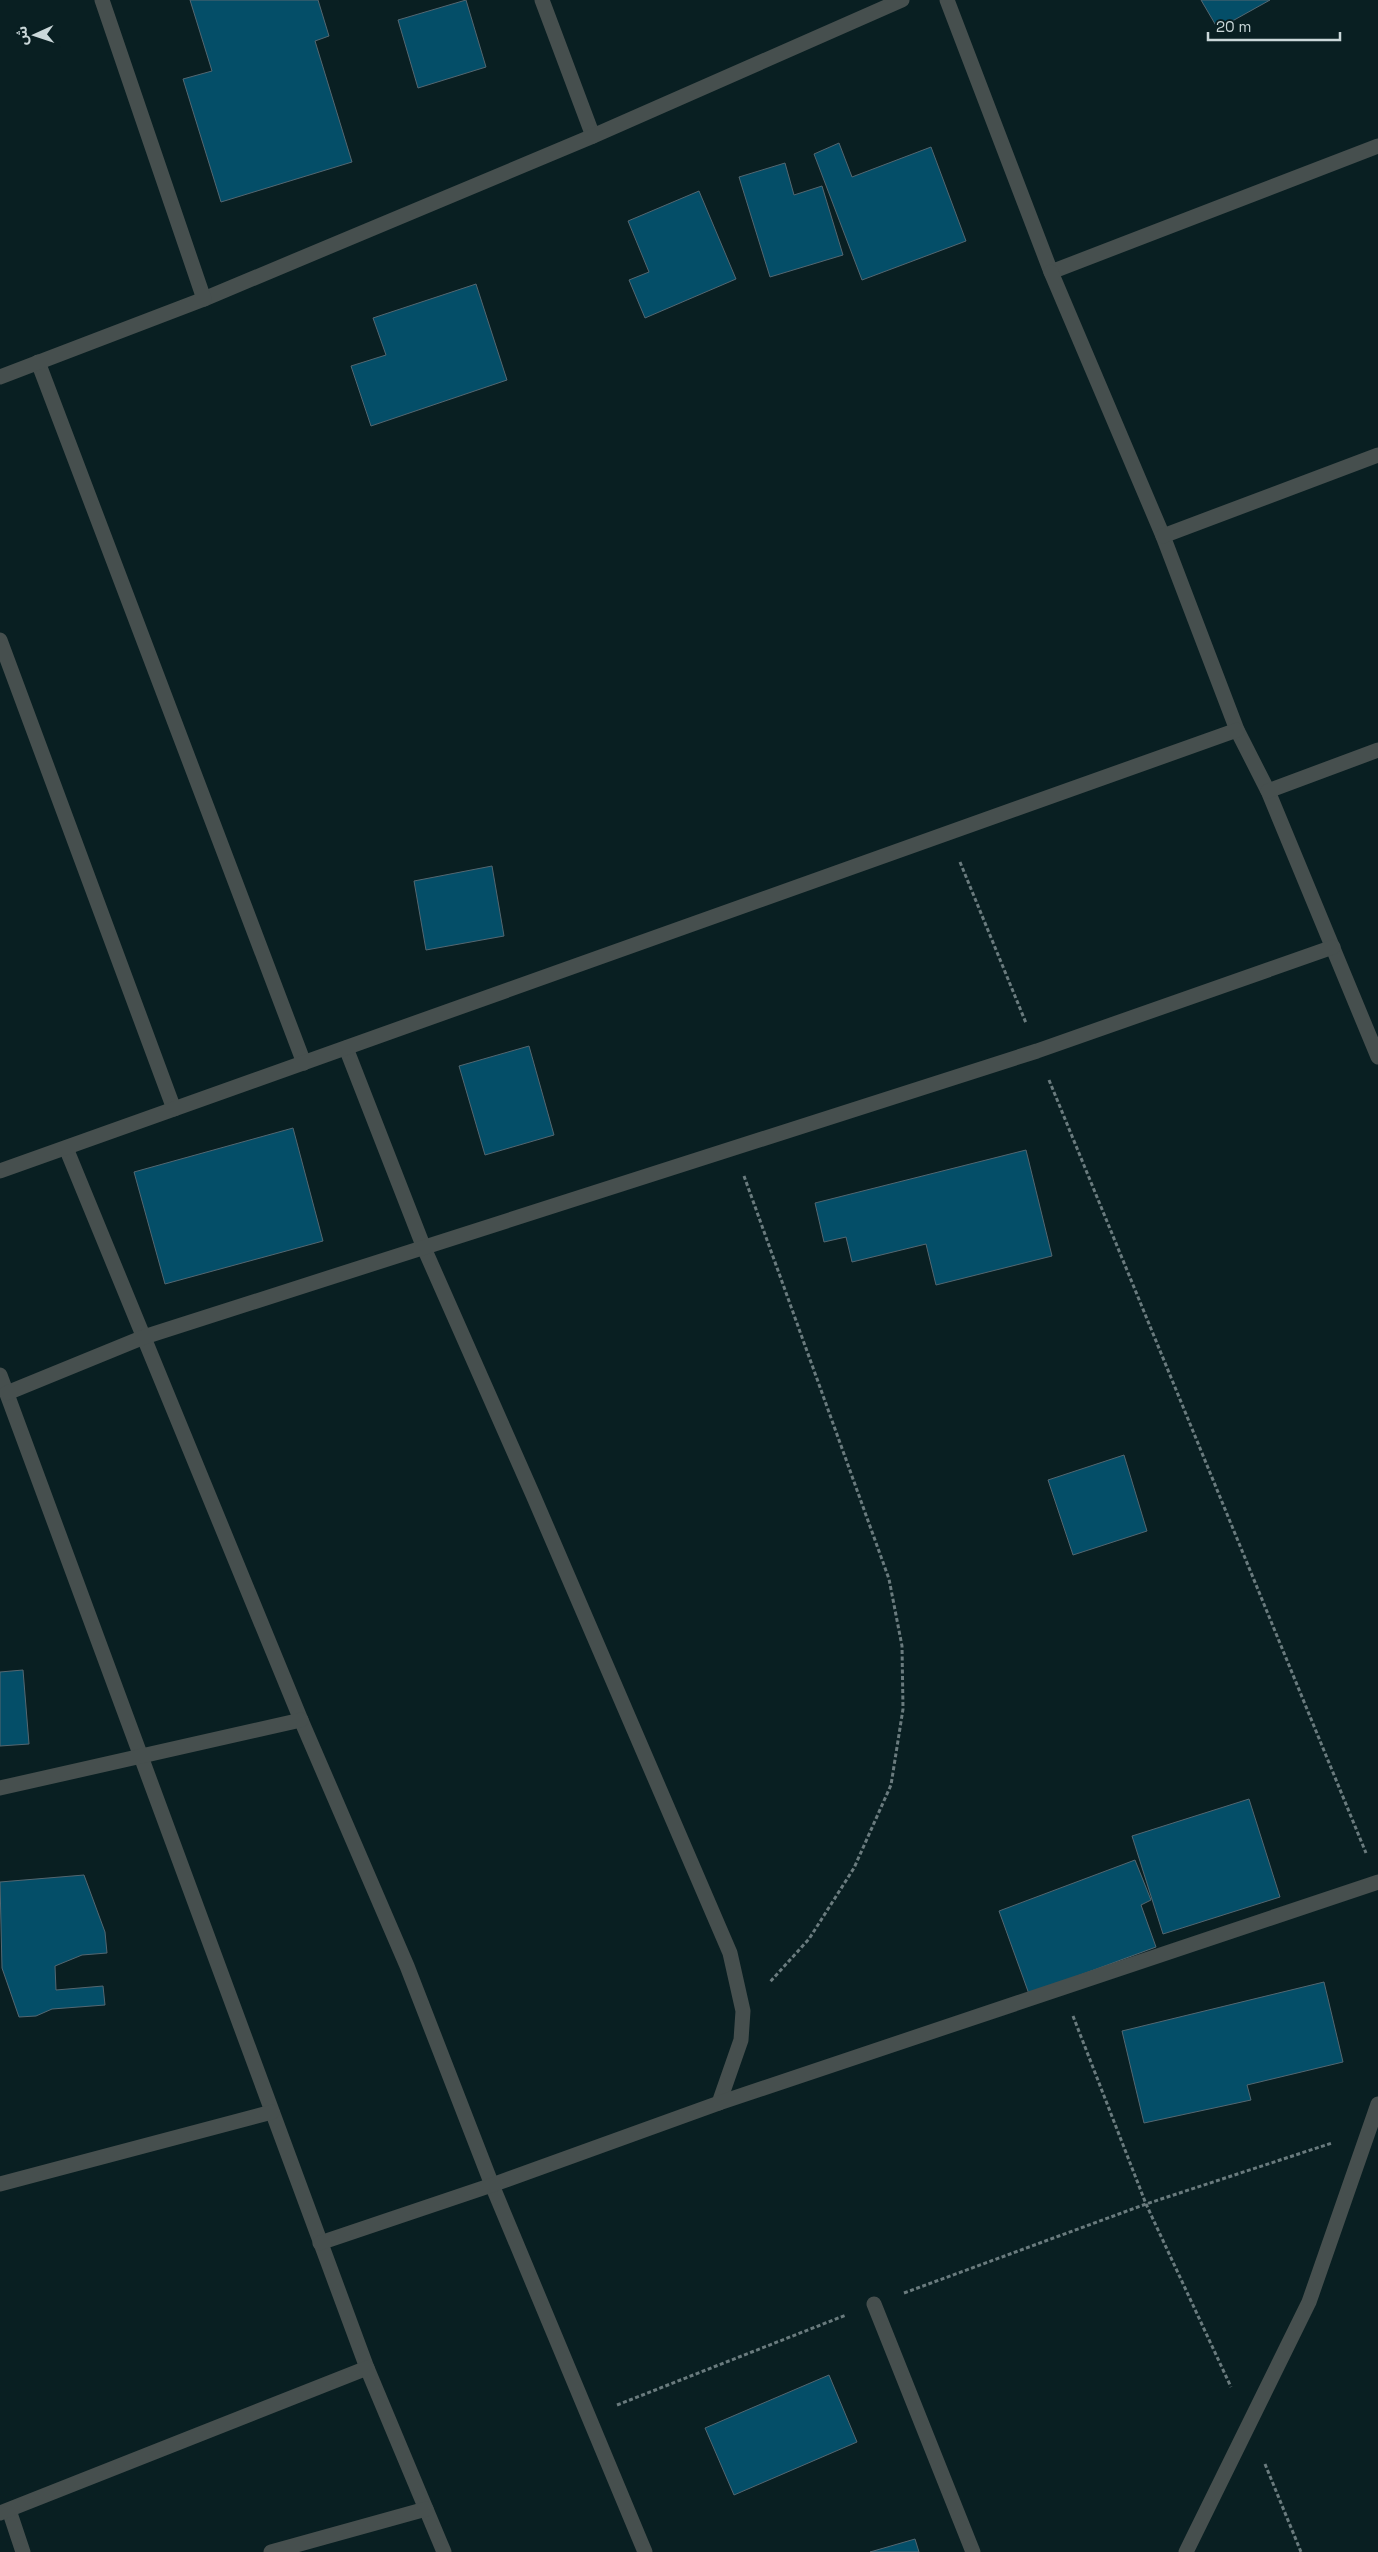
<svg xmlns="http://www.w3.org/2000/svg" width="1378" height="2552" viewBox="0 0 1378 2552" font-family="'Space Grotesk','Noto Sans Arabic',sans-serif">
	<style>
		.building { fill: #044e68; stroke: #546771 }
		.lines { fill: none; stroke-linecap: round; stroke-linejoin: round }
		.path { stroke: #6a7b7e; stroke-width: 3; stroke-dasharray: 4 2.5; stroke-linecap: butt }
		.street { stroke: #464f4e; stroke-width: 15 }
	</style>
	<rect width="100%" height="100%" fill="#091f22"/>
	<g class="building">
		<path d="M190,0H318L329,36L315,41L352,162L221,202L183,79L212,71Z"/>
		<path d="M466,0L486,67L418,88L398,20Z"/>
		<path d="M1201,0H1270L1218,29Z"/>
		<path d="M839,143L852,177L931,147L966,241L862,280L814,154Z"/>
		<path d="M785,163L794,195L822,186L843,255L770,277L739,177Z"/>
		<path d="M699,191L736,279L645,318L629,280L649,272L628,221Z"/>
		<path d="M476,284L507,380L371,426L351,366L386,355L373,318Z"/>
		<path d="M492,866L504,936L426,950L414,881Z"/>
		<path d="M529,1046L554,1135L485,1155L459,1066Z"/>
		<path d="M293,1128L323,1241L165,1284L134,1172Z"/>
		<path d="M1026,1150L1052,1256L936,1285L926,1244L852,1262L846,1237L824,1242L815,1203Z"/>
		<path d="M1124,1455L1147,1531L1073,1555L1048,1480Z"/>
		<path d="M23,1670L29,1744L0,1746V1672Z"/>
		<path d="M1249,1799L1280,1897L1163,1934L1132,1836Z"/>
		<path d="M1135,1860L1151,1900L1141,1905L1156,1947L1029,1994L999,1911Z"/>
		<path d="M84,1875L105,1932L107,1953L82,1955L55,1966L56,1990L103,1986L105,2005L52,2009L36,2016L19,2017L2,1968L0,1882Z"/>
		<path d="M1324,1982L1343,2062L1247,2085L1251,2100L1144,2123L1122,2031Z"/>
		<path d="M829,2375L857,2442L734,2495L705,2428Z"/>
		<path d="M915,2539L919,2552H870Z"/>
	</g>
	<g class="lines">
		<g class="path">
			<path d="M960,862L1026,1023"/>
			<path d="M1049,1080L1366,1853"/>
			<path d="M744,1176L889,1579L902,1646L903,1709L891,1785L854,1868L809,1939L769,1983"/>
			<path d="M1073,2016L1146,2204L1231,2387"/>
			<path d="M904,2293L1146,2204L1332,2143"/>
			<path d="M617,2405L846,2315"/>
			<path d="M1265,2464L1301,2552"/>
		</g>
		<g class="street">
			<path d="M542,0L593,136"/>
			<path d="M947,0L1051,272L1378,146"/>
			<path d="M1051,272L1163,536L1237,730L1268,791L1378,1057"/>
			<path d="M204,299L593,136L902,0"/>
			<path d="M38,362L304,1063"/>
			<path d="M0,377L204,299L102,0"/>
			<path d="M1163,536L1378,455"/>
			<path d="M0,640L174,1109"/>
			<path d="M1268,791L1378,750"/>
			<path d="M346,1048L424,1248L533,1495L730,1953L743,2011L741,2040L719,2103"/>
			<path d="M66,1148L301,1720L407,1966L492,2185L645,2552"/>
			<path d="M0,1171L1237,730"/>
			<path d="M0,1375L367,2368"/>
			<path d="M7,1393L144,1337L1037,1051L1333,947"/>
			<path d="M0,1788L301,1720"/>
			<path d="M0,2184L272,2112"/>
			<path d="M320,2243L492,2185L719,2103L1378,1882"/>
			<path d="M874,2304L973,2552"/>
			<path d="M9,2510L23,2552"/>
			<path d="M0,2513L367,2368L444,2552"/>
			<path d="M271,2552L426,2509"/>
			<path d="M1186,2552L1309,2302L1378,2104"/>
		</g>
	</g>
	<g transform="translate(35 35) rotate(267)" stroke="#091f22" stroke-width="4" paint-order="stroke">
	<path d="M0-4L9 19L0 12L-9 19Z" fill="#cad7d9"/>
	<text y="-8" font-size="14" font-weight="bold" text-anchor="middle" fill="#cad7d9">ش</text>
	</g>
	<path d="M1208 32v8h132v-8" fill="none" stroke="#cad7d9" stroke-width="2.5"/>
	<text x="1216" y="32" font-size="15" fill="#cad7d9" stroke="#091f22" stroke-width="4" paint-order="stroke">20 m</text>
</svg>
